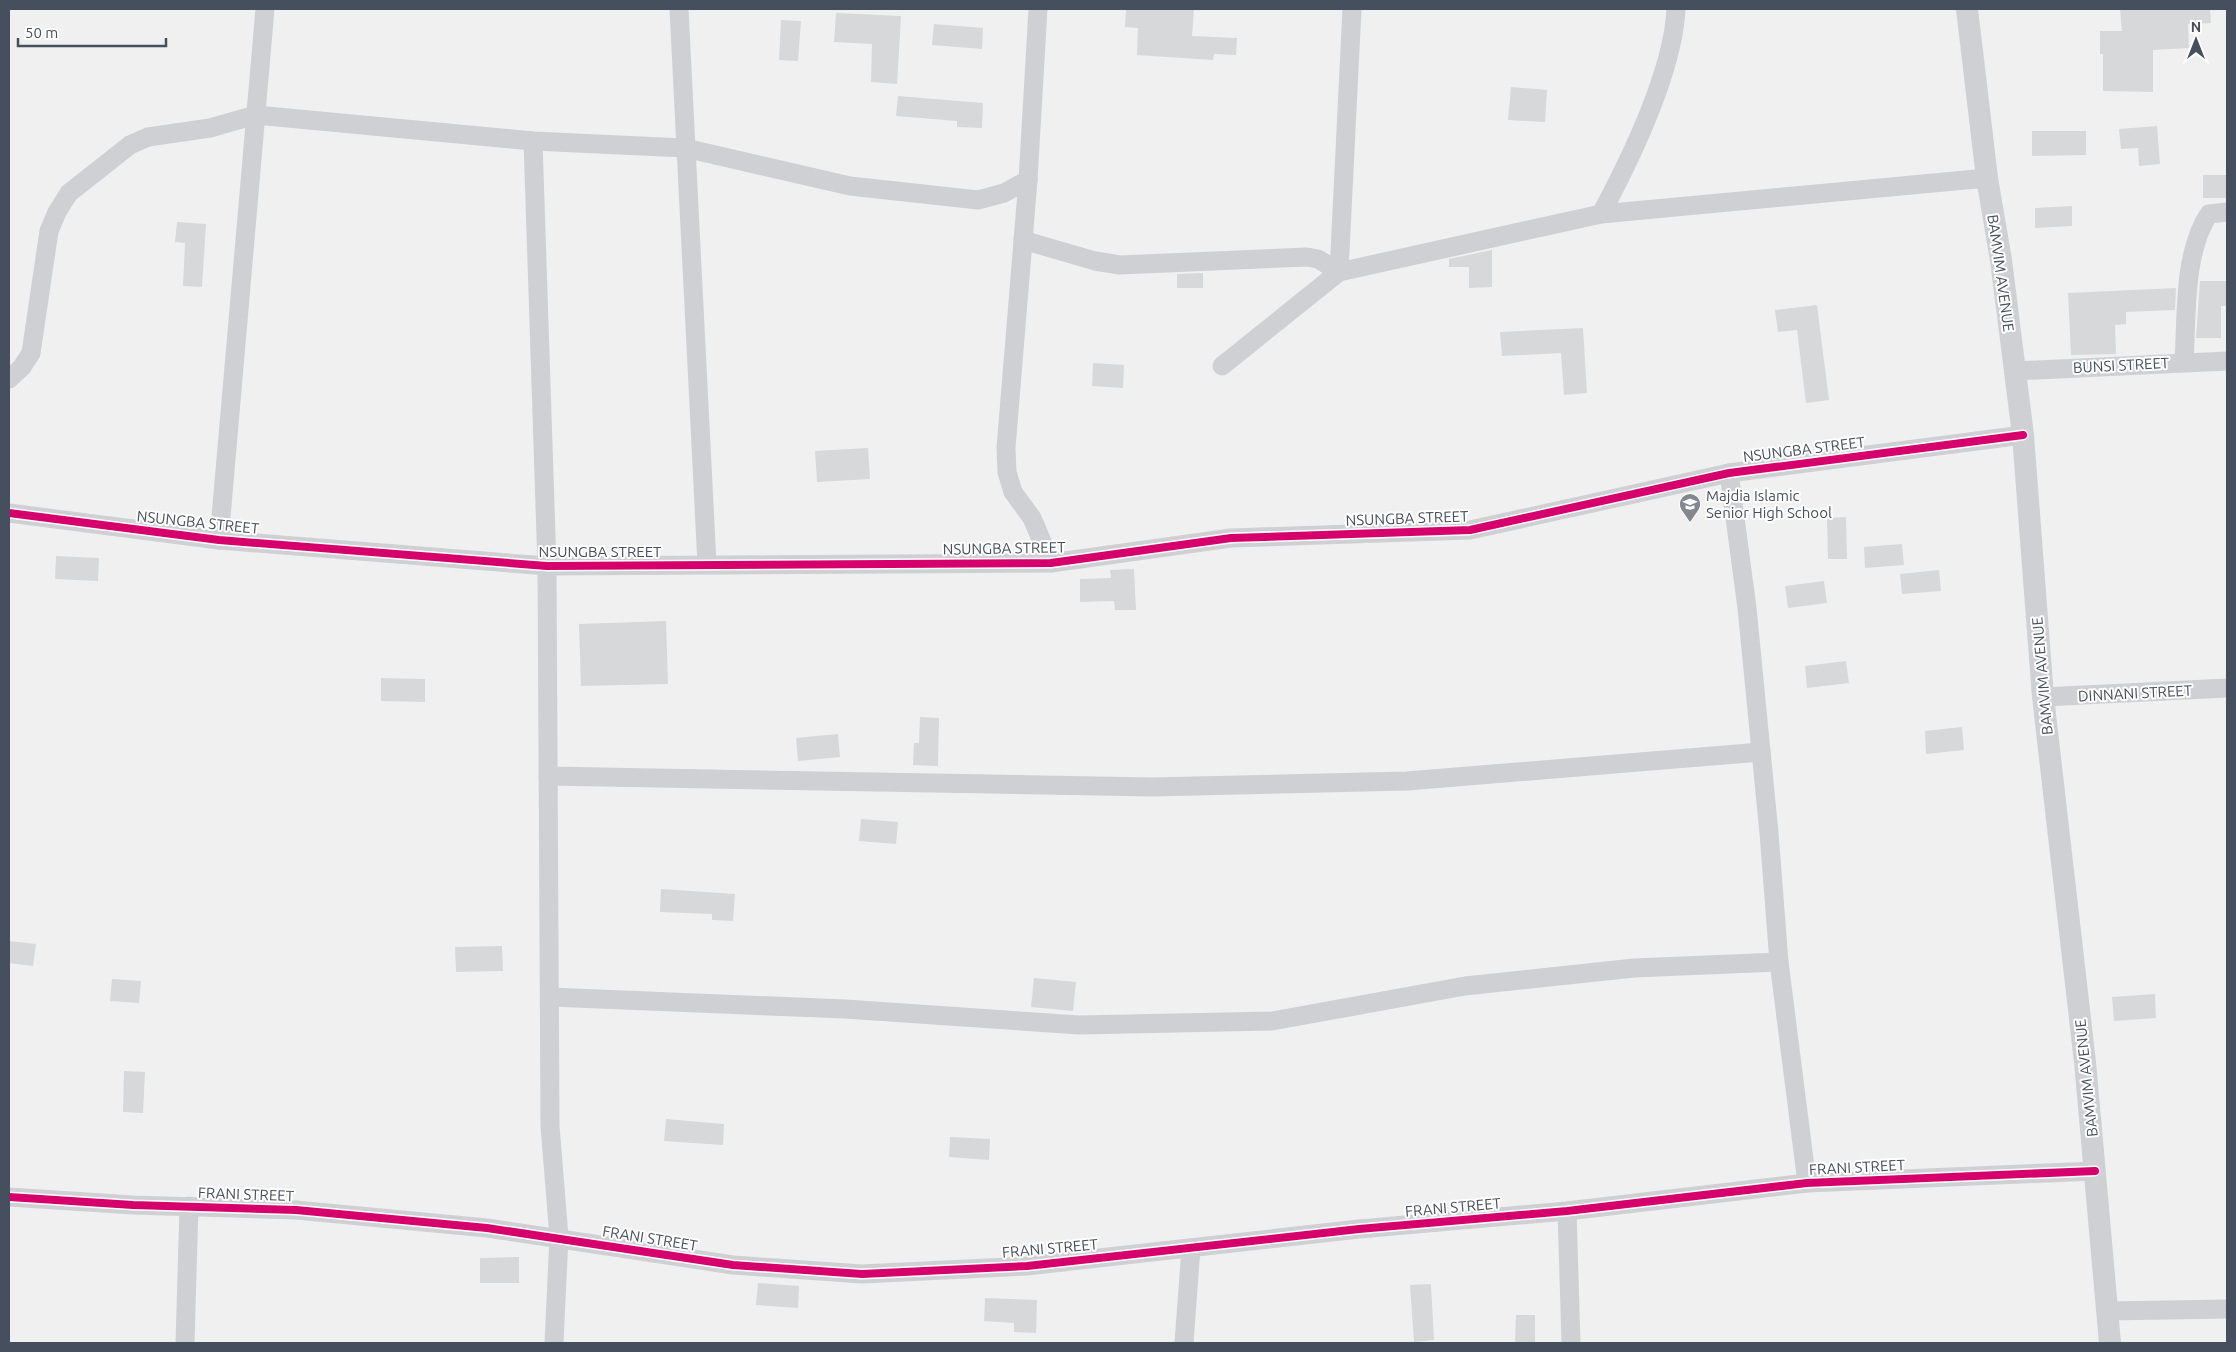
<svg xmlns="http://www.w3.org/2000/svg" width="2236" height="1352" viewBox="0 0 2236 1352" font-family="Ubuntu,sans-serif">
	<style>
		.building { fill: #d7d8da }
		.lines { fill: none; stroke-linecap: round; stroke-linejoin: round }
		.minor { stroke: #ced0d4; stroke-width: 19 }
		.tertiary { stroke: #ced0d4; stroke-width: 22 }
		.cycleway-casing { stroke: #fff; stroke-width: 11 }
		.cycleway { stroke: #d6006c; stroke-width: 8 }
		.labels { text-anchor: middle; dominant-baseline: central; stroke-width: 4; stroke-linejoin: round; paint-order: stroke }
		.street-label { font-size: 15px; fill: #464f5d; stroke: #fff }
		.poi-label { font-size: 15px; fill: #464f5d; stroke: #fff; text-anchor: start }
	</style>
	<rect width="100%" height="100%" fill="#f0f0f0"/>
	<g class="building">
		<path d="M1126,9H1194L1192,36L1237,38L1236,55L1214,54L1213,60L1137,55L1138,28L1125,27Z"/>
		<path d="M2120,9H2210L2211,23L2188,24L2189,48L2153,50V92L2103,91V54H2100V31H2122Z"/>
		<path d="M836,13L901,16L897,84L871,82L872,44L834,42Z"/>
		<path d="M781,20L801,21L798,61L779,60Z"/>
		<path d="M934,24L983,28L982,49L932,45Z"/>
		<path d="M1511,87L1547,90L1545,122L1508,120Z"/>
		<path d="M898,96L983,103L982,128L957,127V121L896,116Z"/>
		<path d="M2157,126L2160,164L2139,166L2138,148L2121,149L2119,129Z"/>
		<path d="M2032,131H2086V155L2032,156Z"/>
		<rect x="2203" y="175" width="24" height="23"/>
		<path d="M2072,206V226L2035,228V208Z"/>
		<path d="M177,222L206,224L202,287L183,286L185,243L175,242Z"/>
		<path d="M1492,250V287L1469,288V267H1449V259Z"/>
		<path d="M1203,273V288H1177V274Z"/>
		<path d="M2200,281H2227V306H2221V338H2196Z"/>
		<path d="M2176,288L2175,310L2126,312V324L2115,325L2116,354L2071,355L2068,293Z"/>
		<path d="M1817,305L1829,400L1806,403L1797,330L1778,332L1775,310Z"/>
		<path d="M1583,328L1587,393L1564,395L1561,353L1502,356L1500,332Z"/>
		<path d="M1093,363L1124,365L1123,388L1092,386Z"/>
		<path d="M868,448L870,479L817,482L815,451Z"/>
		<path d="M1846,517L1847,559H1828L1827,518Z"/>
		<path d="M1902,544L1904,565L1865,568L1864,547Z"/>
		<path d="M56,556L99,558L98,581L55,579Z"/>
		<path d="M1134,569L1136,610H1115L1114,601L1080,602V579L1111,578L1110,570Z"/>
		<path d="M1939,570L1941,591L1902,594L1900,574Z"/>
		<path d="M1824,581L1827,603L1788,608L1785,586Z"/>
		<path d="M666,621L668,684L581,686L579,624Z"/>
		<path d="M1846,661L1849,683L1807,688L1805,666Z"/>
		<path d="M381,678L425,679V702L381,701Z"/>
		<path d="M920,717L939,718L938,766L913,765L914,743H919Z"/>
		<path d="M1962,727L1964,750L1926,754L1925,731Z"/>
		<path d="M838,734L840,757L798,761L796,738Z"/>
		<path d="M861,819L898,822L896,844L859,841Z"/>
		<path d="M661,889L735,894L733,921L712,920V914L660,912Z"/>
		<path d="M9,941L36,944L33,966L9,963Z"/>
		<path d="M502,946L503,971L456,972L455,947Z"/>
		<path d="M1034,978L1076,982L1073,1011L1031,1007Z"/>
		<path d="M112,979L141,981L139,1003L110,1001Z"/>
		<path d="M2155,994L2156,1018L2114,1021L2112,997Z"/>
		<path d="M124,1071L145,1072L143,1113L123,1112Z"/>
		<path d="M666,1119L724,1124L723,1145L664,1141Z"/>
		<path d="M950,1137L990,1139L989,1160L949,1157Z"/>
		<path d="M519,1257V1283H480V1258Z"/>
		<path d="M758,1283L799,1286L798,1308L756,1305Z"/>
		<path d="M1431,1284L1434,1340L1414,1342L1410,1285Z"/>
		<path d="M985,1298L1037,1300L1036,1333L1014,1332V1323L984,1321Z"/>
		<path d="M1516,1315H1535V1343H1515Z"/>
	</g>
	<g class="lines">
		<g class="minor">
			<path d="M679,9L707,564"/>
			<path d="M1038,9L1028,180L1006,448L1007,472L1013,492L1032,518L1051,563"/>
			<path d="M533,141L547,566L550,1126L559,1237L554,1343"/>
			<path d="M1601,214C1631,158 1673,72 1676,9"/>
			<path d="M1023,240L1095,261L1120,265L1307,257L1318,259L1339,272L1601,214L1987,178"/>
			<path d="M2184,361C2187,316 2183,253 2209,214L2227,212"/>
			<path d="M1222,366L1339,272L1352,9"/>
			<path d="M2015,371L2227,361"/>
			<path d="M9,379L22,367L31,353L49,231L57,212L69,193L130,145L148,137L210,128L256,115L533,141L685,148L850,186L978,200L1004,193L1028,180"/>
			<path d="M1729,473L1747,608L1769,833L1779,962L1807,1183"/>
			<path d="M9,513L219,540L547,566L1051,563L1231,538L1470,530L1729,473L2023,435"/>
			<path d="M219,540L265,9"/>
			<path d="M2043,697L2227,688"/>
			<path d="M548,776L1152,787L1407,781L1761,752"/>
			<path d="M550,997L845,1009L1079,1025L1272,1021L1465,986L1634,968L1779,962"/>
			<path d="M9,1197L133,1205L296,1210L487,1228L733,1265L862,1274L1027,1266L1359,1229L1567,1211L1807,1183L2095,1171"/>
			<path d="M1567,1211L1571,1343"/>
			<path d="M2107,1311L2227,1309"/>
			<path d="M185,1343L189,1206"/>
			<path d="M1184,1343L1191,1248"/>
		</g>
		<path class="tertiary" d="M1967,9L1987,178L2001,260L2023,435L2043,697L2085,1062L2110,1343"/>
		<g class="cycleway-casing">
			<g id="cycleway">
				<path d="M9,513L219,540L547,566L1051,563L1231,538L1470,530L1729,473L2023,435"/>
				<path d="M9,1197L133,1205L296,1210L487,1228L733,1265L862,1274L1027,1266L1359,1229L1567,1211L1807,1183L2095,1171"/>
			</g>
		</g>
		<use href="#cycleway" class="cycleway"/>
	</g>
	<defs>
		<g id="school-pin" transform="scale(1.125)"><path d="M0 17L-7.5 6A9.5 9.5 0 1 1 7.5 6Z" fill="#828790" stroke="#fff"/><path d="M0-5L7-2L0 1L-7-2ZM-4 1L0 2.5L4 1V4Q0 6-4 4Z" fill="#fff"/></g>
	</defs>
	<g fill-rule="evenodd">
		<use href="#school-pin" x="1690" y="504"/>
	</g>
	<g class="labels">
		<g class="street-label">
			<text transform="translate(2001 273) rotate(82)">BAMVIM AVENUE</text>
			<text transform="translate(2121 365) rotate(-3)">BUNSI STREET</text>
			<text transform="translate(1804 449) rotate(-7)">NSUNGBA STREET</text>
			<text transform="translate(1407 518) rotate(-2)">NSUNGBA STREET</text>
			<text transform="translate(198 522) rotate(6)">NSUNGBA STREET</text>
			<text transform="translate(1004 548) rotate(-1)">NSUNGBA STREET</text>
			<text x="600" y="551">NSUNGBA STREET</text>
			<text transform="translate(2042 676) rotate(-95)">BAMVIM AVENUE</text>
			<text transform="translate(2135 693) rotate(-3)">DINNANI STREET</text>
			<text transform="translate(2086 1078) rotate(-96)">BAMVIM AVENUE</text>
			<text transform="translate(1857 1167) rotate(-3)">FRANI STREET</text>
			<text transform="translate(246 1194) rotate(2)">FRANI STREET</text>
			<text transform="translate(1453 1207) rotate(-5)">FRANI STREET</text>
			<text transform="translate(650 1238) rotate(9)">FRANI STREET</text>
			<text transform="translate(1050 1248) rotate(-5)">FRANI STREET</text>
		</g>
		<g class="poi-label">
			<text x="1706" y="495">Majdia Islamic<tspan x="1706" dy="17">Senior High School</tspan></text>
		</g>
	</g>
	<rect width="2236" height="1352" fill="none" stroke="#464f5d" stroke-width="20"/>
	<g transform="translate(2196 40)" stroke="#ffffff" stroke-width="4" paint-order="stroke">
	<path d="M0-4L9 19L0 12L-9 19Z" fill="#464f5d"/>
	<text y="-8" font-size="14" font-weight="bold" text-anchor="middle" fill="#464f5d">N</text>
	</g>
	<path d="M18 38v8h148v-8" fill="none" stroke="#464f5d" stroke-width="2.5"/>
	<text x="25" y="38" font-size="15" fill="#464f5d" stroke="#ffffff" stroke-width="4" paint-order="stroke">50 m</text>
</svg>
